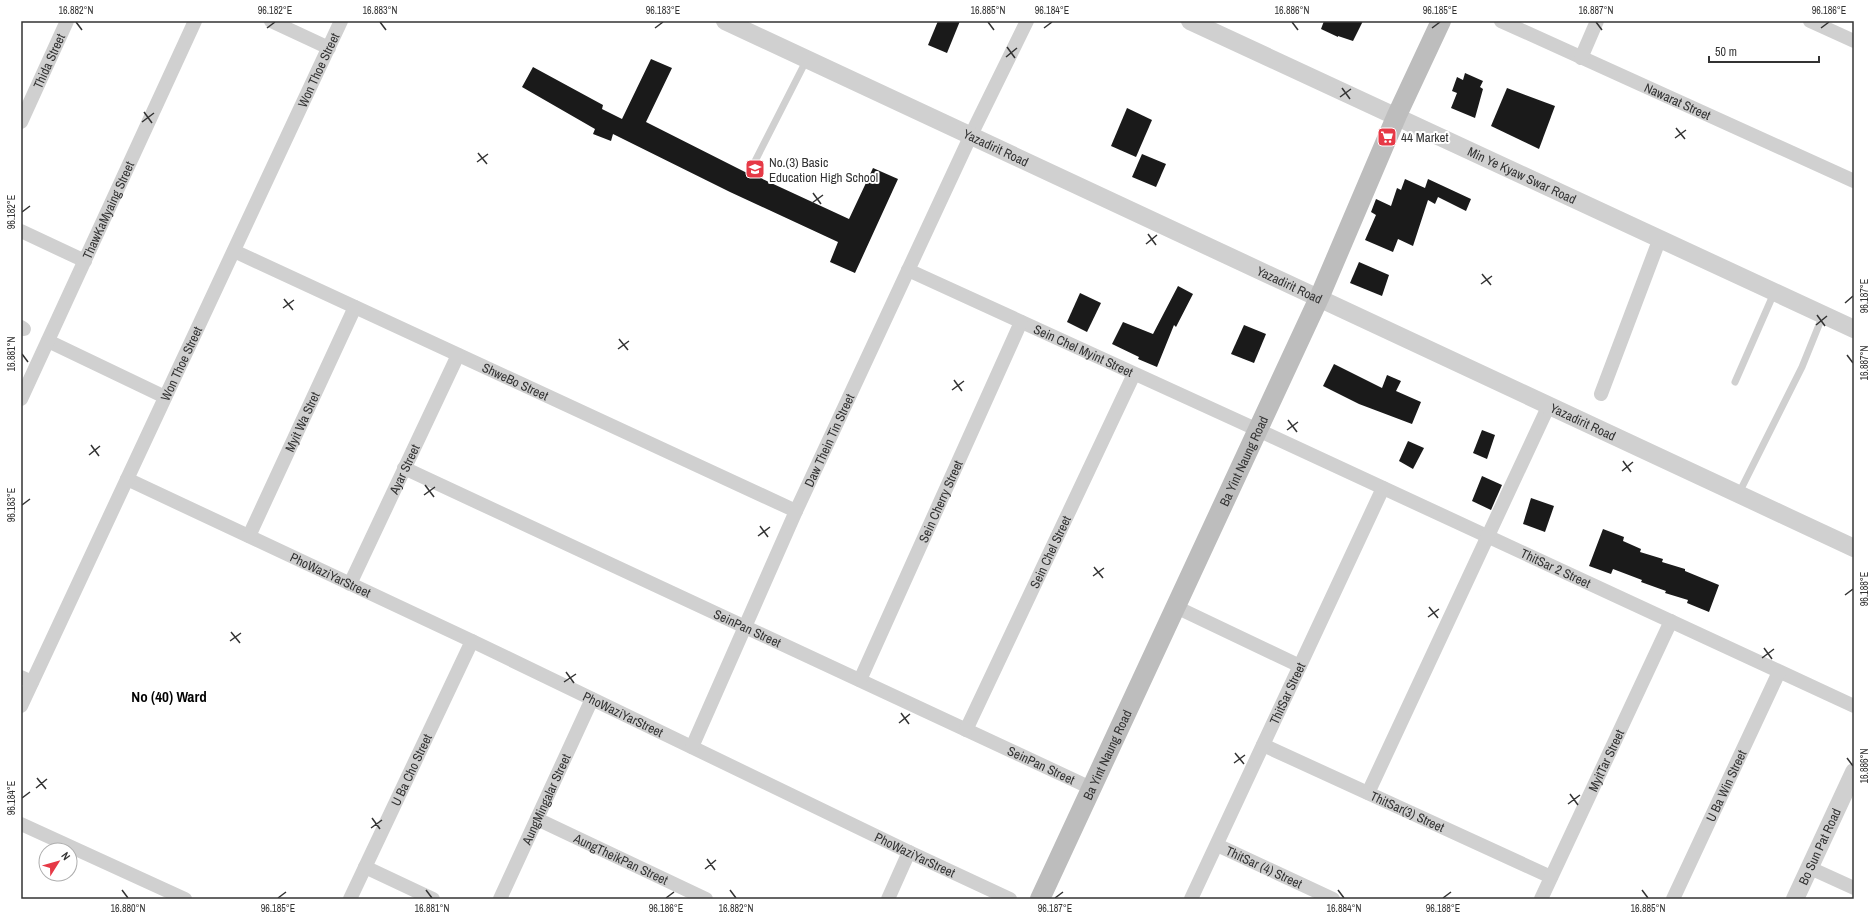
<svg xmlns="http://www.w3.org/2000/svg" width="1875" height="920" viewBox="0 0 1875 920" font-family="'Archivo Narrow',sans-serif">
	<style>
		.building { fill: #1a1a1a }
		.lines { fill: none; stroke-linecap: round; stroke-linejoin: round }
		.service { stroke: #d0d0d0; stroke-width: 7 }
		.minor { stroke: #d0d0d0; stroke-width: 14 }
		.tertiary { stroke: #d0d0d0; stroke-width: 18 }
		.secondary { stroke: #bdbdbd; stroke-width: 20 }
		.ticks { fill: none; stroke: #333; stroke-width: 1.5 }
		.labels { text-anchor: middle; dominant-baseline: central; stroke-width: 4; stroke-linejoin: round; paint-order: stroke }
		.street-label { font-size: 13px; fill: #333; stroke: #fff }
		.poi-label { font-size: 13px; fill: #333; stroke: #fff; text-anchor: start }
		.quarter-label { font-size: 15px; font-weight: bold; fill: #000; stroke: #fff }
		.neatline { fill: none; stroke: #333; stroke-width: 1.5 }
		.ticks-label { font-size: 10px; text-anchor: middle; fill: #333 }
	</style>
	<rect width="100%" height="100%" fill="#fff"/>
	<g class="building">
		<path d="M938,21H960L947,53L928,45Z"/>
		<path d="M1324,21H1363L1353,41L1338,36V37L1321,29Z"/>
		<path d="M651,59L672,68L646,122L749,174H752L849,219L873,168L898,179L855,273L830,262L838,242L730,192L613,134L611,141L593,134L595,129L522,87L533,67L603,105L602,109L622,119Z"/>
		<path d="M1465,73L1483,81L1480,87L1483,89L1475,118L1451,108L1457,93L1452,91L1457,77L1463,80Z"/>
		<path d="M1507,88L1555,106L1539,149L1491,126Z"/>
		<path d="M1127,108L1152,120L1136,157L1111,146Z"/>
		<path d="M1142,154L1166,164L1156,187L1132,177Z"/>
		<path d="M1405,179L1425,188L1428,179L1471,199L1466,211L1438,197L1435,204L1428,200L1413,246L1398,239L1393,252L1365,240L1376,215L1371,212L1376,199L1391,206L1397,188L1401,190Z"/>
		<path d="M1359,262L1389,275L1382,296L1350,283Z"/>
		<path d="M1178,286L1193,294L1176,327L1174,325L1157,367L1138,359L1139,357L1112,344L1123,322L1153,334Z"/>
		<path d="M1080,293L1101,303L1087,332L1067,322Z"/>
		<path d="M1244,325L1266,334L1254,363L1231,354Z"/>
		<path d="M1334,364L1382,388L1387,375L1401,381L1396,391L1421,402L1412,424L1359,404L1323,386Z"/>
		<path d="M1482,430L1495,435L1487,459L1473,453Z"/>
		<path d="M1408,441L1424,448L1413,469L1399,461Z"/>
		<path d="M1482,476L1502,485L1491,510L1472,501Z"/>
		<path d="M1531,498L1554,506L1545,532L1523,524Z"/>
		<path d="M1603,529L1624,537L1623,541L1641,549L1640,552L1663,559L1662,562L1685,569V571L1719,585L1709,612L1687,603L1688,600L1665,593L1666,591L1641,582L1642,580L1613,569L1611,574L1589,566Z"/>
	</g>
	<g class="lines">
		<g class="service">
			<path d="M751,169L807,59"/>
			<path d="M1735,382L1774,293"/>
			<path d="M1739,493L1802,367L1823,315"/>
		</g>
		<g class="minor">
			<path d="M271,21L329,48"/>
			<path id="s1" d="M1501,21L1854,181"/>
			<path d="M1810,21L1854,41"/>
			<path d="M1581,58L1597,21"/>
			<path id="s2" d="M21,122L67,21"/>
			<path d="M21,231L85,261"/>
			<path id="s3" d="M234,251L796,511"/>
			<path id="s4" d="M908,270L1258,430L1854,706"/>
			<path d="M21,327L24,329"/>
			<path d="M48,341L165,397"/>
			<path d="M1601,394L1660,238"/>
			<path id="s5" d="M21,399L195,21"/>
			<path id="s6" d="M404,468L1091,788"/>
			<path id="s7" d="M127,479L472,641L909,852L1010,899"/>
			<path id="s8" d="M249,536L355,307"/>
			<path id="s9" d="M350,584L458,355"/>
			<path d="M1176,607L1300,666"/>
			<path d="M21,677L32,682"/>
			<path id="s10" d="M860,680L1021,322"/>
			<path id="s11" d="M21,706L341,21"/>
			<path id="s12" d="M966,730L1134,374"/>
			<path id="s13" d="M1263,745L1551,877"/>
			<path id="s14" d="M692,747L796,511L971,135L1027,21"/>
			<path d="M1368,793L1549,405"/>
			<path id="s15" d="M537,819L706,899"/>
			<path d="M21,824L185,899"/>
			<path id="s16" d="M1217,845L1333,899"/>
			<path d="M365,867L433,899"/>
			<path d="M1810,868L1854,888"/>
			<path id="s17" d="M350,899L472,641"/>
			<path id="s18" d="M500,899L592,699"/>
			<path d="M888,899L909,852"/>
			<path id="s19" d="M1191,899L1383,488"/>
			<path id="s20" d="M1541,899L1671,621"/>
			<path id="s21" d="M1673,899L1779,672"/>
		</g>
		<g class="tertiary">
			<path id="s22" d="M725,21L1854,548"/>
			<path id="s23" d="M1190,21L1854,329"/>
			<path id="s24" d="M1795,899L1854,772"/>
		</g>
		<path class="secondary" id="s25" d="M1040,899L1319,298L1397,115L1441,21"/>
	</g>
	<path class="ticks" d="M76,22L82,30M380,22L386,30M988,22L994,30M1292,22L1298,30M1596,22L1602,30M267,28L275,22M655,28L663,22M1044,28L1052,22M1432,28L1440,22M1821,28L1829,22M1007,47L1015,58M1006,57L1017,48M1342,88L1350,99M1340,97L1351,89M144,112L152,123M142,122L154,113M1676,128L1685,139M1675,138L1686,130M478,153L487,164M477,162L488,154M813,193L821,204M812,203L823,195M22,212L30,206M1148,234L1156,245M1146,244L1157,235M1482,274L1491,285M1481,284L1492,276M284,299L293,310M1845,303L1853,296M283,308L294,300M1817,315L1825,326M1816,325L1827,316M619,339L628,350M618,349L629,341M22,354L28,362M1847,355L1853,363M954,380L962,391M952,390L964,381M1288,420L1297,432M1287,430L1298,422M91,445L99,456M89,455L100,446M1623,461L1631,472M1622,471L1633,462M425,485L434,497M424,495L435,487M22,505L30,499M760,526L768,537M758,536L770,527M1094,567L1103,578M1093,576L1104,568M1845,595L1853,589M1429,607L1438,618M1428,617L1439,609M231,632L240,643M230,641L241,633M1764,648L1772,659M1762,658L1774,649M566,672L574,683M564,682L576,674M901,713L909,724M899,723L910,714M1235,753L1244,764M1847,758L1853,766M1234,763L1245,755M37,778L46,789M36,788L47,779M1570,794L1578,805M22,798L30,792M1568,804L1580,795M372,818L380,829M371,828L382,820M707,859L715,870M705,869L716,860M122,890L128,898M426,890L432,898M730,890L736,898M1338,890L1344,898M1642,890L1648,898M278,898L286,892M666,898L674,892M1055,898L1063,892M1443,898L1451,892"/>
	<defs>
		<g id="supermarket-square" transform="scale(1)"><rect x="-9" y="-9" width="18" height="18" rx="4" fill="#e63946" stroke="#fff"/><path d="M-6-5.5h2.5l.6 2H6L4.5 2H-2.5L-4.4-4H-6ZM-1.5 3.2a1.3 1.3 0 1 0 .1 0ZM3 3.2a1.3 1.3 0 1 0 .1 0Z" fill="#fff"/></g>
		<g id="school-square" transform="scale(1)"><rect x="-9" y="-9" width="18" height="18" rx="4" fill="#e63946" stroke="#fff"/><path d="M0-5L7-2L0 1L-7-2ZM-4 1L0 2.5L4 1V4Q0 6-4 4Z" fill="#fff"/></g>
	</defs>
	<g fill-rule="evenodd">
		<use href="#supermarket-square" x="1387" y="137"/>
		<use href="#school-square" x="755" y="169"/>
	</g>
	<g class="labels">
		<g class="street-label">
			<text stroke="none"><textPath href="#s2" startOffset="67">Thida Street</textPath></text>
			<text stroke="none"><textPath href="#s11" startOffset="702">Won Thoe Street</textPath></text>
			<text stroke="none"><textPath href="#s1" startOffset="194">Nawarat Street</textPath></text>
			<text stroke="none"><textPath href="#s22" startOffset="299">Yazadirit Road</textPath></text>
			<text stroke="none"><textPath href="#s23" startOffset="366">Min Ye Kyaw Swar Road</textPath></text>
			<text stroke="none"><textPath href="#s5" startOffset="208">ThawKaMyaing Street</textPath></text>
			<text stroke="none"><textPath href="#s22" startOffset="623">Yazadirit Road</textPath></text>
			<text stroke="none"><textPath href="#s4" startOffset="193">Sein Chel Myint Street</textPath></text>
			<text stroke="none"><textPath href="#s11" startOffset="378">Won Thoe Street</textPath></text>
			<text stroke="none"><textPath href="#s3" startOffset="310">ShweBo Street</textPath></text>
			<text stroke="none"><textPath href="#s22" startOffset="947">Yazadirit Road</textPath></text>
			<text stroke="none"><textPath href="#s8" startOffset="126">Myit Wa Stret</textPath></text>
			<text stroke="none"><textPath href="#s14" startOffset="336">Daw Thein Tin Street</textPath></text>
			<text stroke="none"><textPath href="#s25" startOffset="483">Ba Yint Naung Road</textPath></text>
			<text stroke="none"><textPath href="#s9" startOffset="127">Ayar Street</textPath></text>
			<text stroke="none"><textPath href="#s10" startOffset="196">Sein Cherry Street</textPath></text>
			<text stroke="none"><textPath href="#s12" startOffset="197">Sein Chel Street</textPath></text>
			<text stroke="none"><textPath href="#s4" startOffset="713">ThitSar 2 Street</textPath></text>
			<text stroke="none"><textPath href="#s7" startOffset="225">PhoWaziYarStreet</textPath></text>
			<text stroke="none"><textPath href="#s6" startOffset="379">SeinPan Street</textPath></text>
			<text stroke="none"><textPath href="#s19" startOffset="227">ThitSar Street</textPath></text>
			<text stroke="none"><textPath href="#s7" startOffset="549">PhoWaziYarStreet</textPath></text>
			<text stroke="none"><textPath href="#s25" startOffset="159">Ba Yint Naung Road</textPath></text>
			<text stroke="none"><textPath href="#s20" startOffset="153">MyitTar Street</textPath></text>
			<text stroke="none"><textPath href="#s6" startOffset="703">SeinPan Street</textPath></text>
			<text stroke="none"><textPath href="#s17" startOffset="143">U Ba Cho Street</textPath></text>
			<text stroke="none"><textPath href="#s21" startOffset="125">U Ba Win Street</textPath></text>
			<text stroke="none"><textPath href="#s18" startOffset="110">AungMingalar Street</textPath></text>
			<text stroke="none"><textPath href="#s13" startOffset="159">ThitSar(3) Street</textPath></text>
			<text stroke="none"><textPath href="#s24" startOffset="58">Bo Sun Pat Road</textPath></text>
			<text stroke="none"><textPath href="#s7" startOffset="873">PhoWaziYarStreet</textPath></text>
			<text stroke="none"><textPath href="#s15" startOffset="93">AungTheikPan Street</textPath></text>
			<text stroke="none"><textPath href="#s16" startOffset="52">ThitSar (4) Street</textPath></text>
		</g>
		<g class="poi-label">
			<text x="1401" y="137">44 Market</text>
			<text x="769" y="162">No.(3) Basic<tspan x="769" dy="15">Education High School</tspan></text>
		</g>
		<g class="quarter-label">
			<text x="169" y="696">No (40) Ward</text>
		</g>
	</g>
	<rect width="1875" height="920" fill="none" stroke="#ffffff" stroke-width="44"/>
	<g transform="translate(58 862) rotate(53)"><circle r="19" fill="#ffffff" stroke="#adadad"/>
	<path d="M0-3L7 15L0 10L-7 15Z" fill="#e63946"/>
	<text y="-6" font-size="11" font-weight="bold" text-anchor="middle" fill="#333333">N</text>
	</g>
	<path d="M1709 56v6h110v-6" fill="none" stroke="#333333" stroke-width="2"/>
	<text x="1715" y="56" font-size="12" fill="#333333" stroke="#ffffff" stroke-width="3" paint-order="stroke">50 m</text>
	<rect x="22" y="22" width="1831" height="876" class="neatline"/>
	<g class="ticks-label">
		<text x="76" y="14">16.882°N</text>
		<text x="275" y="14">96.182°E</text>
		<text x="380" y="14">16.883°N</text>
		<text x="663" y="14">96.183°E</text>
		<text x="988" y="14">16.885°N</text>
		<text x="1052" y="14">96.184°E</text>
		<text x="1292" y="14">16.886°N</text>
		<text x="1440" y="14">96.185°E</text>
		<text x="1596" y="14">16.887°N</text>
		<text x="1829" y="14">96.186°E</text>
		<text transform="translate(11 212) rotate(-90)" y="4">96.182°E</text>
		<text transform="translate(1864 296) rotate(-90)" y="4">96.187°E</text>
		<text transform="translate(11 354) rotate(-90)" y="4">16.881°N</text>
		<text transform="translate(1864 363) rotate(-90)" y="4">16.887°N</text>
		<text transform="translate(11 505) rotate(-90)" y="4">96.183°E</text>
		<text transform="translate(1864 589) rotate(-90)" y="4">96.188°E</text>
		<text transform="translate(1864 766) rotate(-90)" y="4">16.886°N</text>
		<text transform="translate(11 798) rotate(-90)" y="4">96.184°E</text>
		<text x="128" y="912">16.880°N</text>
		<text x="278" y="912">96.185°E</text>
		<text x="432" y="912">16.881°N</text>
		<text x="666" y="912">96.186°E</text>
		<text x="736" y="912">16.882°N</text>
		<text x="1055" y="912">96.187°E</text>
		<text x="1344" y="912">16.884°N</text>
		<text x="1443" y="912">96.188°E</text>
		<text x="1648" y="912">16.885°N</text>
	</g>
</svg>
